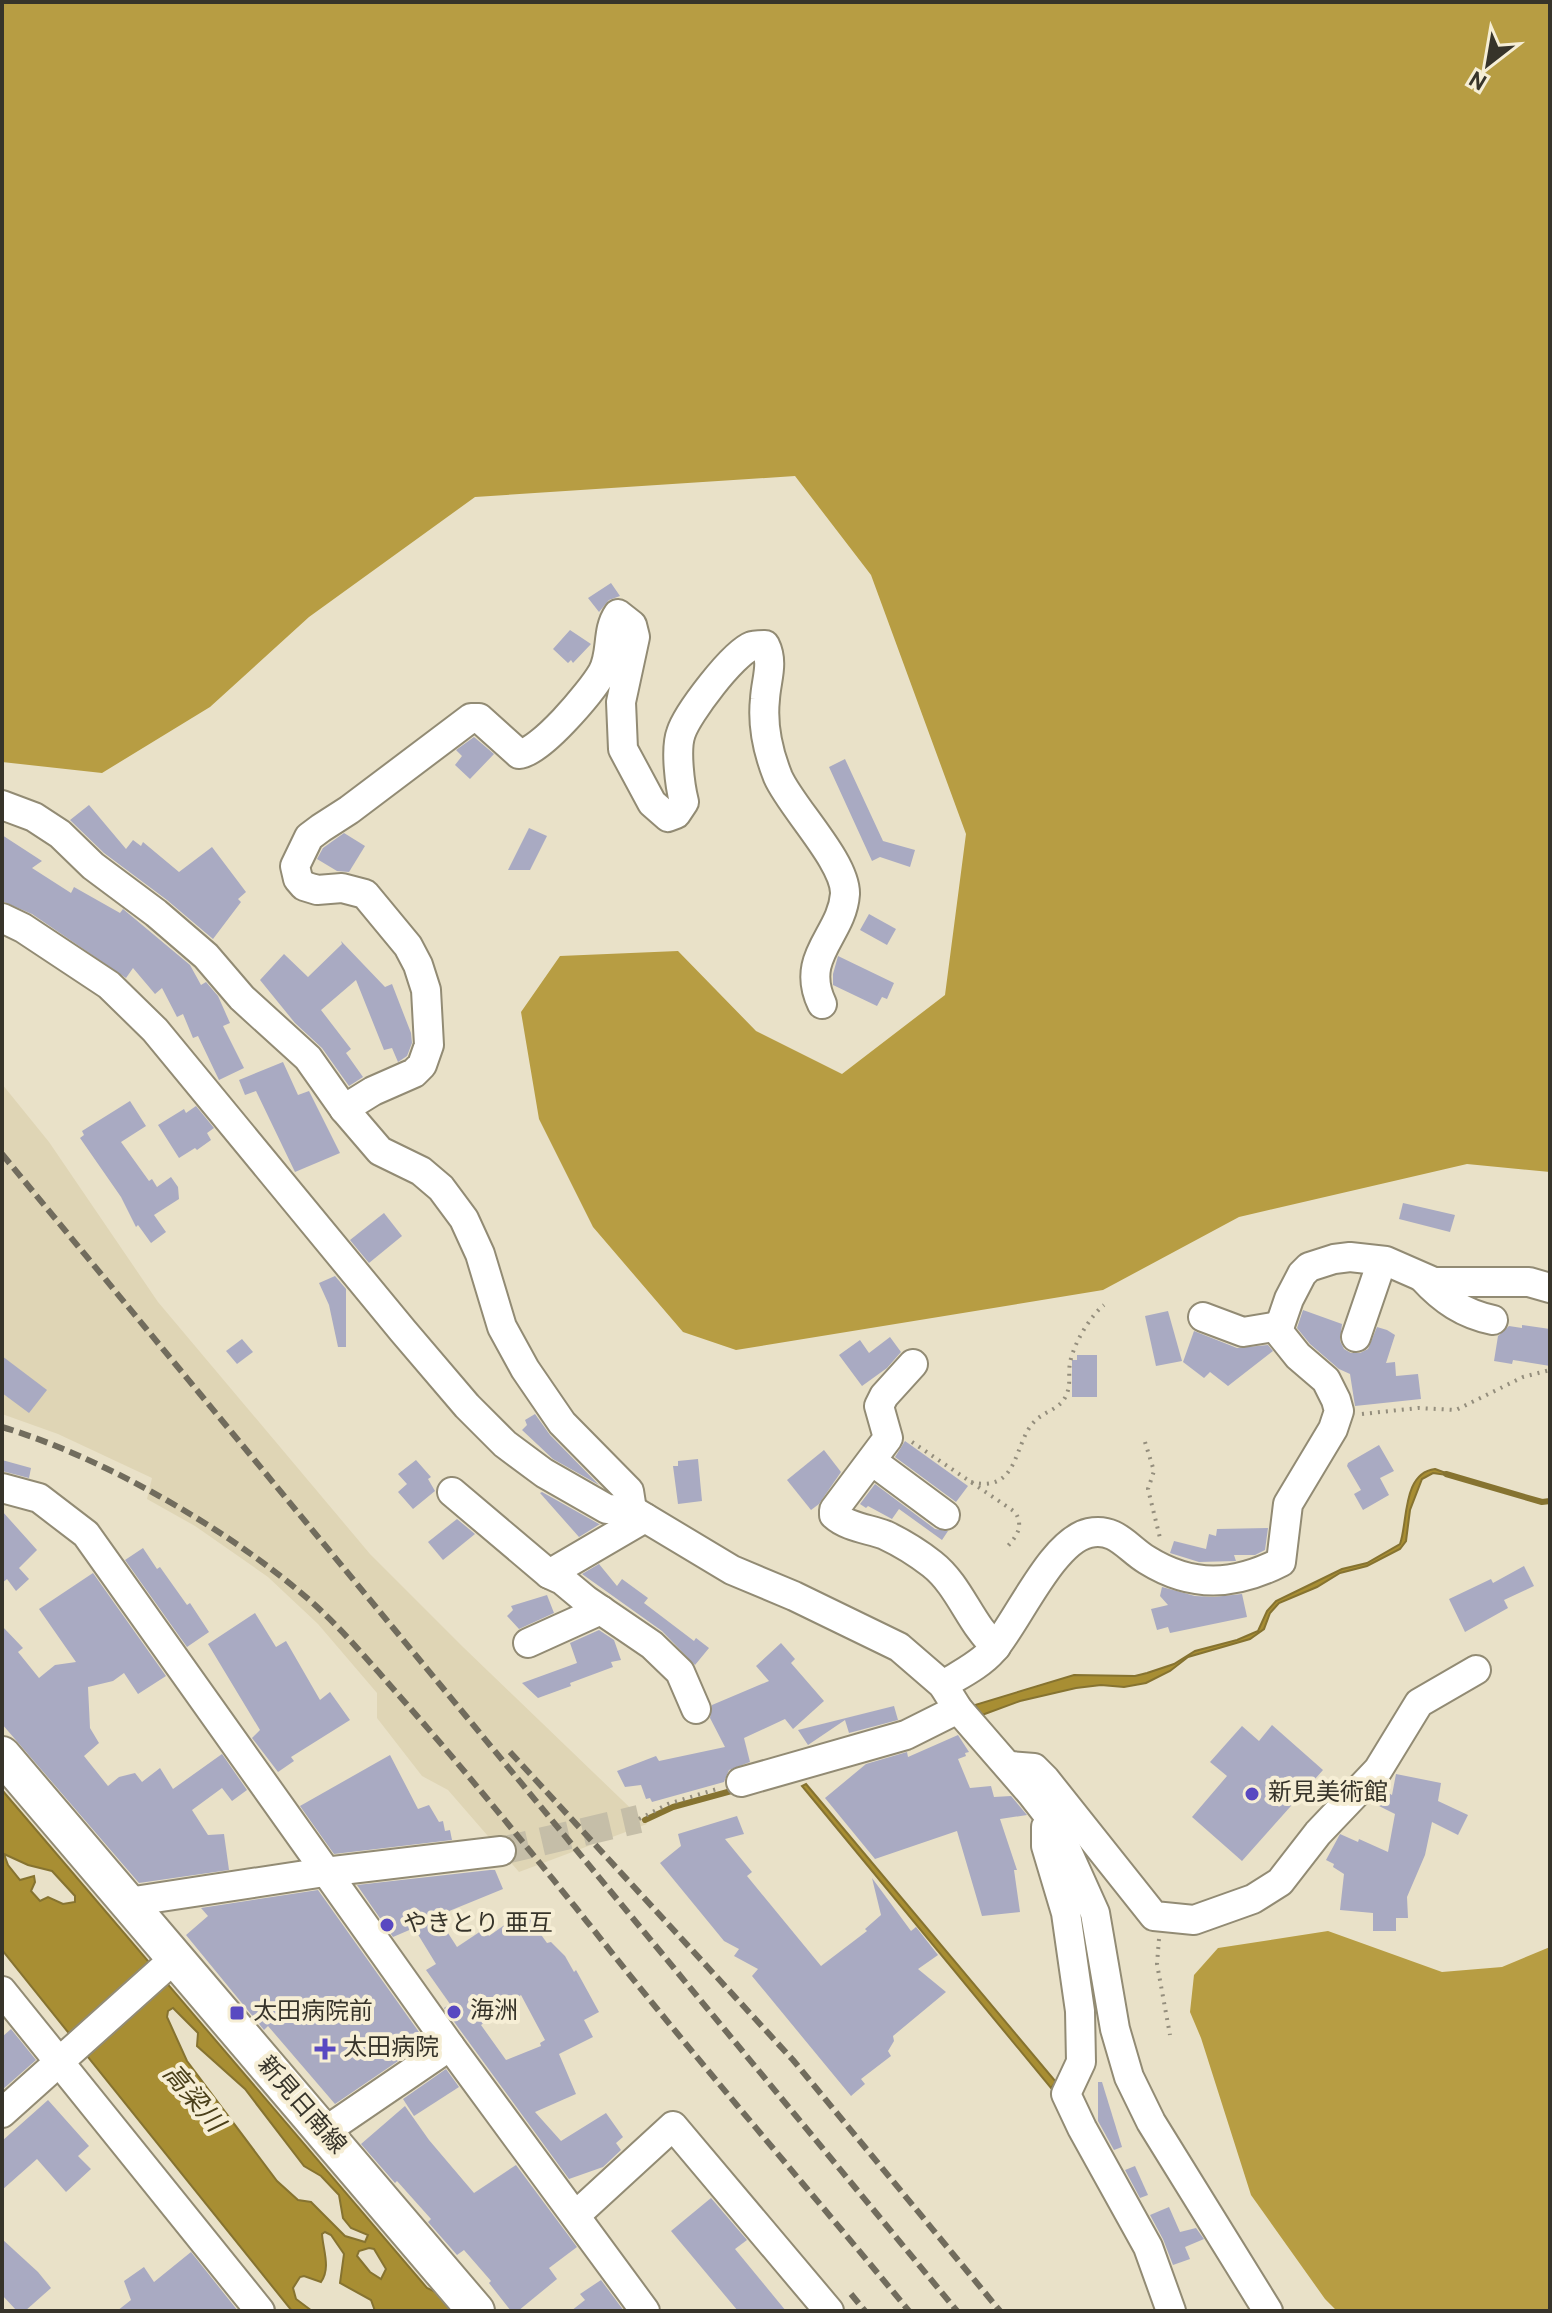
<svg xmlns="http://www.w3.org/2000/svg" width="1552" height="2313" viewBox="0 0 1552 2313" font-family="Overpass,'Noto Sans JP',sans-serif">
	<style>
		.built { fill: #dfd5b5 }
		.forest { fill: #b79d43 }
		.water { fill: #a88e33; stroke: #867330; stroke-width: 2; fill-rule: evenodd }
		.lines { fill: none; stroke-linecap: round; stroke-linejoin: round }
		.stream { stroke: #867330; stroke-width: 6 }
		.building { fill: #a9aac2; fill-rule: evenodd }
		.minor-tunnel { stroke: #c5bea8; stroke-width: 28; stroke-dasharray: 28 14; stroke-linecap: butt }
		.minor-casing { stroke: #928b74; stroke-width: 32 }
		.major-casing { stroke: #928b74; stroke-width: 40 }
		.path { stroke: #948e7d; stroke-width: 4; stroke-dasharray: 2 6; stroke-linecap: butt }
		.minor { stroke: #fff; stroke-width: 28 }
		.major { stroke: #fff; stroke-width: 36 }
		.rail { stroke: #716c5d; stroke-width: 6; stroke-dasharray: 12 6; stroke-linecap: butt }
		.poi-dot { fill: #5949c1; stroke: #f6eed5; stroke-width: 3 }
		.labels { text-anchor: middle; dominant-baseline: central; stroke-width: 8; stroke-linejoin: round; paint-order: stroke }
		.poi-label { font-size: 24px; fill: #37342a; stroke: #f6eed5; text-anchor: start }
		.street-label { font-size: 24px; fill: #37342a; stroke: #f6eed5 }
		.water-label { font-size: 26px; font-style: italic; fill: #4b401a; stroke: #f6eed5 }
	</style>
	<rect width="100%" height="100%" fill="#e9e1c8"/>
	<path class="built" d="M2,1084L49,1142L158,1302L370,1554L463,1647L647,1824L519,1872L448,1790L422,1776L377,1718V1693L318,1624L268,1577L195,1526L147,1499L152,1478L58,1434L2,1414Z"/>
	<g class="forest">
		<path d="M2,2H1550V1172L1467,1164L1239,1217L1103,1290L736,1350L683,1332L593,1227L539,1119L521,1012L560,956L678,951L756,1031L842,1074L945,995L966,834L871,575L795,476L475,497L309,617L210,707L102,773L2,762Z"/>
		<path d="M1328,1931L1442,1972L1502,1967L1550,1947V2311H1337L1325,2299L1251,2195L1201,2038L1190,2012L1194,1975L1218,1948Z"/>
	</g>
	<g class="water">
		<path d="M1435,1469L1454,1476L1433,1473L1422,1479L1410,1510L1406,1541L1400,1549L1367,1566L1340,1573L1317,1587L1279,1603L1270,1613L1264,1629L1250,1639L1188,1657L1170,1671L1146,1683L1124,1687L1101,1685L1076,1688L1020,1701L982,1715L975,1705L1074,1675L1135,1676L1147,1673L1174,1664L1195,1651L1237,1640L1258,1631L1267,1611L1276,1601L1342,1569L1367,1563L1400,1544C1408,1522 1402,1473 1435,1469Z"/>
		<path d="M806,1784L1056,2082L1051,2088L802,1786Z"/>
		<path d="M2,1790L427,2288L440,2294L454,2311H375L371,2300L340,2283L344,2254L331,2235L325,2232L322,2234C323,2250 331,2268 321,2282L304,2276L300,2277L293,2288L296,2299L312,2311H292L2,1950ZM4,1854L28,1865L52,1871L75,1896V1902L63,1904L48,1897L40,1901L31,1891L35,1882L34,1876L20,1880L8,1865ZM173,2008L198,2033L197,2046L245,2089L304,2166L321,2176L339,2195L343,2218L351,2228L368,2235L365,2242L345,2236L311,2202L298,2200L277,2181L187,2061L167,2017L168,2011ZM369,2248L374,2249L386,2269L381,2279L370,2272L357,2256L359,2251Z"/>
	</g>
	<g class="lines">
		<g class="stream">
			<path d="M1446,1474L1542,1502L1550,1501"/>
			<path d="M645,1820L673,1807L735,1790"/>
		</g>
	</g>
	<g class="building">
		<path d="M611,583L620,596L609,600L599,612L588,598Z"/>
		<path d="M570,630L591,644L573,663L571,660L568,663L553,649Z"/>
		<path d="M474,737L494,754L470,779L455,765L462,756L456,750Z"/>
		<path d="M845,759L883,841L915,850L910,867L880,857L872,861L829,767Z"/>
		<path d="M89,805L126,849L133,840L141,846L143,842L179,872L212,847L246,892L238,899L241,902L213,939L167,900L104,853L70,820Z"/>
		<path d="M529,828L547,836L530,870H508Z"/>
		<path d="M344,833L365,846L349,872L337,871L317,859L323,848Z"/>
		<path d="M2,835L42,861L32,868L71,893L74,887L120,913L123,909L190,965L201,985L206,982L218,996L230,1023L223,1026L244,1068L219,1080L198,1036L193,1038L183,1014L177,1017L162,988L155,994L133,968L126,978L32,914L2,901Z"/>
		<path d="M869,914L896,929L887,945L860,930Z"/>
		<path d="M341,941L385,987L392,984L411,1033L412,1043L407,1056L398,1062L392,1048L384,1050L356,980L321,1010L351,1049L346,1053L363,1077L349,1086L322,1048L295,1023L260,980L284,954L308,977L342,944Z"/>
		<path d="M838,956L894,983L887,999L882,997L877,1006L833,985V974Z"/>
		<path d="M283,1062L298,1095L309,1091L340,1153L295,1172L256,1091L245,1095L239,1080Z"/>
		<path d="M130,1101L146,1126L121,1142L149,1181L152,1179L157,1187L171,1177L178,1187L179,1199L154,1215L166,1232L151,1243L138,1225L136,1227L121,1197L80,1138L84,1135L82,1131Z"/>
		<path d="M196,1106L214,1128L207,1133L211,1140L197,1150L195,1148L179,1158L158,1125L184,1109L186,1113Z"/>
		<path d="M1403,1203L1455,1215L1450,1232L1399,1219Z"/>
		<path d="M384,1213L402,1236L369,1263L350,1240Z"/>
		<path d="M335,1276L346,1289V1347H338L329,1305L319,1283Z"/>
		<path d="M1303,1310L1342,1324L1340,1341L1344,1349L1351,1353H1360L1368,1349L1377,1327L1387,1330L1395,1335L1386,1363L1395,1362L1396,1376L1418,1374L1421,1399L1355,1406L1350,1374L1339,1369L1310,1344L1297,1328Z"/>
		<path d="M1168,1311L1182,1361L1156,1366L1145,1316Z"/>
		<path d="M1522,1325L1550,1329V1366L1513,1360L1512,1364L1494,1361L1498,1336L1509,1326L1522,1328Z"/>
		<path d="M1194,1331L1237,1348L1268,1345L1273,1351L1228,1386L1210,1372L1204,1378L1183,1362Z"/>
		<path d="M890,1337L901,1352L887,1368L862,1386L839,1355L860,1340L869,1353Z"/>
		<path d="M242,1339L253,1352L237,1364L226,1351Z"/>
		<path d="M1077,1355H1097V1397H1072V1360H1077Z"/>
		<path d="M2,1356L47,1390L29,1413L2,1393Z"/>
		<path d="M535,1414L550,1435L599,1485L553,1459L522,1430L527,1425L525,1420Z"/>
		<path d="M905,1441L968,1486L956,1502L895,1457Z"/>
		<path d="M1379,1445L1394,1471L1380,1478L1389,1495L1363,1510L1354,1494L1361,1490L1347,1466L1348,1463Z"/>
		<path d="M824,1450L841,1472L819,1504L811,1510L787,1480Z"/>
		<path d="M698,1459L702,1501L678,1504L673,1466H678V1461Z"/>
		<path d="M2,1460L31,1468L29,1478L2,1471Z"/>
		<path d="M416,1460L431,1477L428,1479L435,1491L413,1509L398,1492L407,1484L398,1474Z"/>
		<path d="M875,1484L935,1529L948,1531L942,1540L899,1509L892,1519L868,1506L866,1508L860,1504Z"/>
		<path d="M542,1492L599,1524H600L579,1537L540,1493Z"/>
		<path d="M2,1511L37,1550L19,1568L29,1579L16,1591L7,1579L2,1583Z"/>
		<path d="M457,1519L475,1534L443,1560L428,1542Z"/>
		<path d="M1268,1528L1265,1550L1255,1555H1234L1236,1561L1199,1562L1170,1553L1174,1541L1206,1549L1209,1534L1216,1536L1217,1529Z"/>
		<path d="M143,1548L157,1569L160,1567L187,1605L190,1603L209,1632L187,1647L125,1560Z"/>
		<path d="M599,1564L617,1586L622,1579L648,1598L644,1603L694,1641L696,1638L709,1648L695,1665L662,1631L582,1574Z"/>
		<path d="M1524,1566L1534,1586L1504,1600L1508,1608L1465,1632L1449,1599L1491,1579L1493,1583Z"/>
		<path d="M93,1573L166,1676L138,1694L124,1673L113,1681L88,1687L90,1728L99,1743L84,1756L108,1786L119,1777L135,1773L142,1782L160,1768L173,1789L222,1754L247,1790L232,1801L222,1788L192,1810L208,1835L224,1834L229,1870L139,1883L2,1724V1626L23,1648L18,1652L39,1678L55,1665L76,1662L39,1609Z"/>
		<path d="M1162,1587L1195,1596L1214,1597L1242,1594L1247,1617L1170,1633L1168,1627L1157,1630L1151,1609L1168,1605L1160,1596Z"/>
		<path d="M547,1595L554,1613L519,1629L507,1616L513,1610L511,1606Z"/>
		<path d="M255,1613L276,1647L286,1641L320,1700L330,1692L350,1720L291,1757L294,1761L278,1772L252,1738L260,1730L208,1644Z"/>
		<path d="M599,1630L614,1640L621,1660L611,1662L613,1667L570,1683L571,1686L538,1698L522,1683L577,1663L570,1643Z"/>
		<path d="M781,1643L795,1659L791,1663L824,1701L793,1729L785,1719L744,1738L750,1762L729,1770L724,1782L652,1802L650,1798L646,1799L641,1785L625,1787L617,1771L656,1756L659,1761L725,1747L710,1718L712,1705L769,1681L756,1666Z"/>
		<path d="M894,1706L898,1720L849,1733L845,1720L808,1745L798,1730Z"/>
		<path d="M1272,1725L1323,1770L1242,1861L1192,1817L1227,1776L1210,1762L1242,1726L1259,1741Z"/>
		<path d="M958,1735L969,1752L965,1753L966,1756L958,1759L970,1788L991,1786L994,1797L1011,1796L1027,1815L1000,1819L1017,1870H1014L1020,1912L982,1916L957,1831L875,1859L825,1798L866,1764L907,1752L908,1757Z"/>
		<path d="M390,1755L418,1809L429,1805L439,1822L443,1821L445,1831L450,1830L452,1840L334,1854L300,1806Z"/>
		<path d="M1396,1774L1441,1783L1438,1801L1468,1815L1458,1835L1432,1822L1425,1855L1407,1897L1408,1918H1396V1931H1373V1913L1340,1910L1344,1874L1333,1867L1334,1864L1326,1860L1340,1834L1358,1842L1359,1839L1388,1852L1395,1814L1371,1802L1383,1790L1392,1795Z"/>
		<path d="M737,1816L744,1834L725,1839L752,1872L747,1876L821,1966L867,1931L865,1929L881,1915L872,1878L911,1931L916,1927L938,1955L918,1969L946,1992L893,2036L894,2041L888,2051L891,2056L861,2079L865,2084L851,2096L752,1976L758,1969L734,1956L739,1949L724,1941L660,1863L681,1846L678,1834Z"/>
		<path d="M490,1870H495L503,1889L437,1916L457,1947L484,1929L489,1936L524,1911L547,1943L551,1942L565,1956L574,1972L576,1970L599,2012L584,2020L593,2037L559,2054L576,2094L535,2112L561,2141L606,2113L623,2137L616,2143L621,2150L603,2167L569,2179L444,2008L450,2004L426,1970L436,1964L414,1928L393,1937L357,1885ZM521,1995L545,2040L540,2043L541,2046L506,2060L481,2025Z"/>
		<path d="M318,1890L426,2042L335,2104L268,2026L264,2030L186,1935L208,1916L201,1908Z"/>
		<path d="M11,2029L36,2060L2,2090V2037Z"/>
		<path d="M446,2069L459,2087L414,2116L403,2099Z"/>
		<path d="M1098,2082H1102L1122,2147L1114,2150L1098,2121Z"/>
		<path d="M48,2100L89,2146L78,2156L91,2169L66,2192L37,2159L2,2190V2141Z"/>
		<path d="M405,2106L429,2140L474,2193L516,2165L577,2247L549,2268L557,2279L518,2311H511L489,2283L491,2281L464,2250L457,2255L428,2222L431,2219L397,2181L395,2183L361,2144Z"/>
		<path d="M1135,2166L1148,2195L1140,2198L1125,2170Z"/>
		<path d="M711,2198L747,2240L735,2249L786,2311H738L671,2231Z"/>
		<path d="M1169,2207L1180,2232L1196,2228L1204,2239L1185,2247L1190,2259L1173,2265L1163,2239L1150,2215Z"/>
		<path d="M2,2239L38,2272L51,2288L25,2311H17L2,2295Z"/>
		<path d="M191,2252L238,2311H117L131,2300L124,2281L144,2267L154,2282Z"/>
		<path d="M601,2280L624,2311H571L585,2300L580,2294Z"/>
	</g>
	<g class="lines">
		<path class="minor-tunnel" d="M501,1851L639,1819"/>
		<g class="minor-casing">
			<g id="minor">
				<path d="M2,805L34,817L60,834L93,866L156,913L206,956L242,998L308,1058L344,1109L380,1151L421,1171L441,1188L464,1219L480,1254L502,1327L525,1369L562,1423L629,1491L632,1510"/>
				<path d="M2,918L23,928L109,985L155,1030L403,1331L467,1406L505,1444L544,1473L607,1509L632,1510L732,1570L794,1596L899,1647L943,1685L958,1709L1031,1793L1055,1824L1095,1913L1115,2029L1129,2077L1151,2122L1268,2311"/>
				<path d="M344,1109L373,1091L414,1073L422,1065L429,1045L426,990L418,965L408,946L365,894L342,888L317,890L304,886L298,879L295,866L309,837L321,828L349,810L471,718H479L519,754C540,753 591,692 602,673C613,655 606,631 618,614L632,625L635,637L621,702L623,749L652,803L668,817L676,814L684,802C680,786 675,749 681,733C687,714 733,653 752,646C754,645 763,645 765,645C774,663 766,680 765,699C762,726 768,752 778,777C791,807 846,862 845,894C842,936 799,956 822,1004"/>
				<path d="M1423,1278C1443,1300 1464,1314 1493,1320"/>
				<path d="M1203,1317L1243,1332L1280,1326"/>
				<path d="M1356,1337L1382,1261"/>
				<path d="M913,1364L884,1396L879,1406L888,1438L834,1510V1515C847,1527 869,1529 885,1535C902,1543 918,1553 932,1564C960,1586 970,1624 996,1647"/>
				<path d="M872,1461L945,1515"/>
				<path d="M2,1488L39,1498L86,1534L450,2046L645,2311"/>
				<path d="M452,1492L549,1574L562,1580L586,1600L652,1645L680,1672L696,1709"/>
				<path d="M549,1574L645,1518"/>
				<path d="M528,1643L601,1610"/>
				<path d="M943,1685C959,1675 980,1665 993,1650C1018,1621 1052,1541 1089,1533C1116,1527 1127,1548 1147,1560C1192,1588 1234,1586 1281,1562L1288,1504L1333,1429L1339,1411L1336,1400L1326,1380L1298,1356L1278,1331L1289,1299L1302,1274L1309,1267L1334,1259L1350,1257L1386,1261L1434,1282H1529L1550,1288"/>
				<path d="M1010,1766L1034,1768L1045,1779L1154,1916L1194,1920L1253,1899L1280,1882L1318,1833L1378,1770L1419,1703L1476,1670"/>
				<path d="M741,1782L906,1735L958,1709"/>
				<path d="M1046,1827V1846L1066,1913L1080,2011L1081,2062L1066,2094L1082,2128L1148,2247L1171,2311"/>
				<path d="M128,1902L325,1872L501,1851"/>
				<path d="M2,1991L260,2311"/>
				<path d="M2,2113L174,1959"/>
				<path d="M324,2132L450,2046"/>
				<path d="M576,2215L673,2126L829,2311"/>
			</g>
		</g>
		<g class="major-casing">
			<path id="major" d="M2,1755L476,2311"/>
		</g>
		<g class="path">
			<path d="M1362,1414L1418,1408L1456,1410L1523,1377L1550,1370"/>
			<path d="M912,1442L1015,1512C1024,1526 1017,1536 1007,1547"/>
			<path d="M1145,1442L1154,1471L1148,1489L1160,1538"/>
			<path d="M971,1482C1020,1494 1013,1442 1035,1421C1046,1410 1062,1409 1067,1393C1071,1384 1068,1373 1070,1363C1073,1345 1090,1316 1104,1305"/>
			<path d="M639,1819L668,1804L720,1788"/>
			<path d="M1159,1939L1157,1964L1170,2035"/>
		</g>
		<use href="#minor" class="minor"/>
		<use href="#major" class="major"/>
		<g class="rail">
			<path d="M2,1154L957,2311"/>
			<path d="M2,1427C100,1456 222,1526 300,1592C341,1626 375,1669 411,1709C486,1795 557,1884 628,1973C720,2087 816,2198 909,2311"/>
			<path d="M510,1752L793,2060L1000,2311"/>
			<path d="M851,2294L865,2311"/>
		</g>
	</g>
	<g class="poi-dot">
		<circle cx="1252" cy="1794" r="8"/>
		<circle cx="387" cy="1925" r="8"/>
		<circle cx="454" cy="2012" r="8"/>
		<rect x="229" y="2005" width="16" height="16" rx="4"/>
		<path d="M321 2037h8v8h8v8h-8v8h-8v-8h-8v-8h8z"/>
	</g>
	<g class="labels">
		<g class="poi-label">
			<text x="1268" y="1794">新見美術館</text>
			<text x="403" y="1925">やきとり 亜互</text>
			<text x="470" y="2012">海洲</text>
			<text x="253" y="2013">太田病院前</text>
			<text x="343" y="2049">太田病院</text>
		</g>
		<g class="street-label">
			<text transform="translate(301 2106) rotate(49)">新見日南線</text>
		</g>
		<g class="water-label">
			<text transform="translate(192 2099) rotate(50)">高梁川</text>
		</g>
	</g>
	<rect width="1552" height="2313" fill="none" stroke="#37342a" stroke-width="8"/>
	<g transform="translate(1488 64) rotate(211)" stroke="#f6eed5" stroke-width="6" paint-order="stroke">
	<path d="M0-6L14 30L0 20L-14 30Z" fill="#37342a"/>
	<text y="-12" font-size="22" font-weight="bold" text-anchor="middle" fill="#37342a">N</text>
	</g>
</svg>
